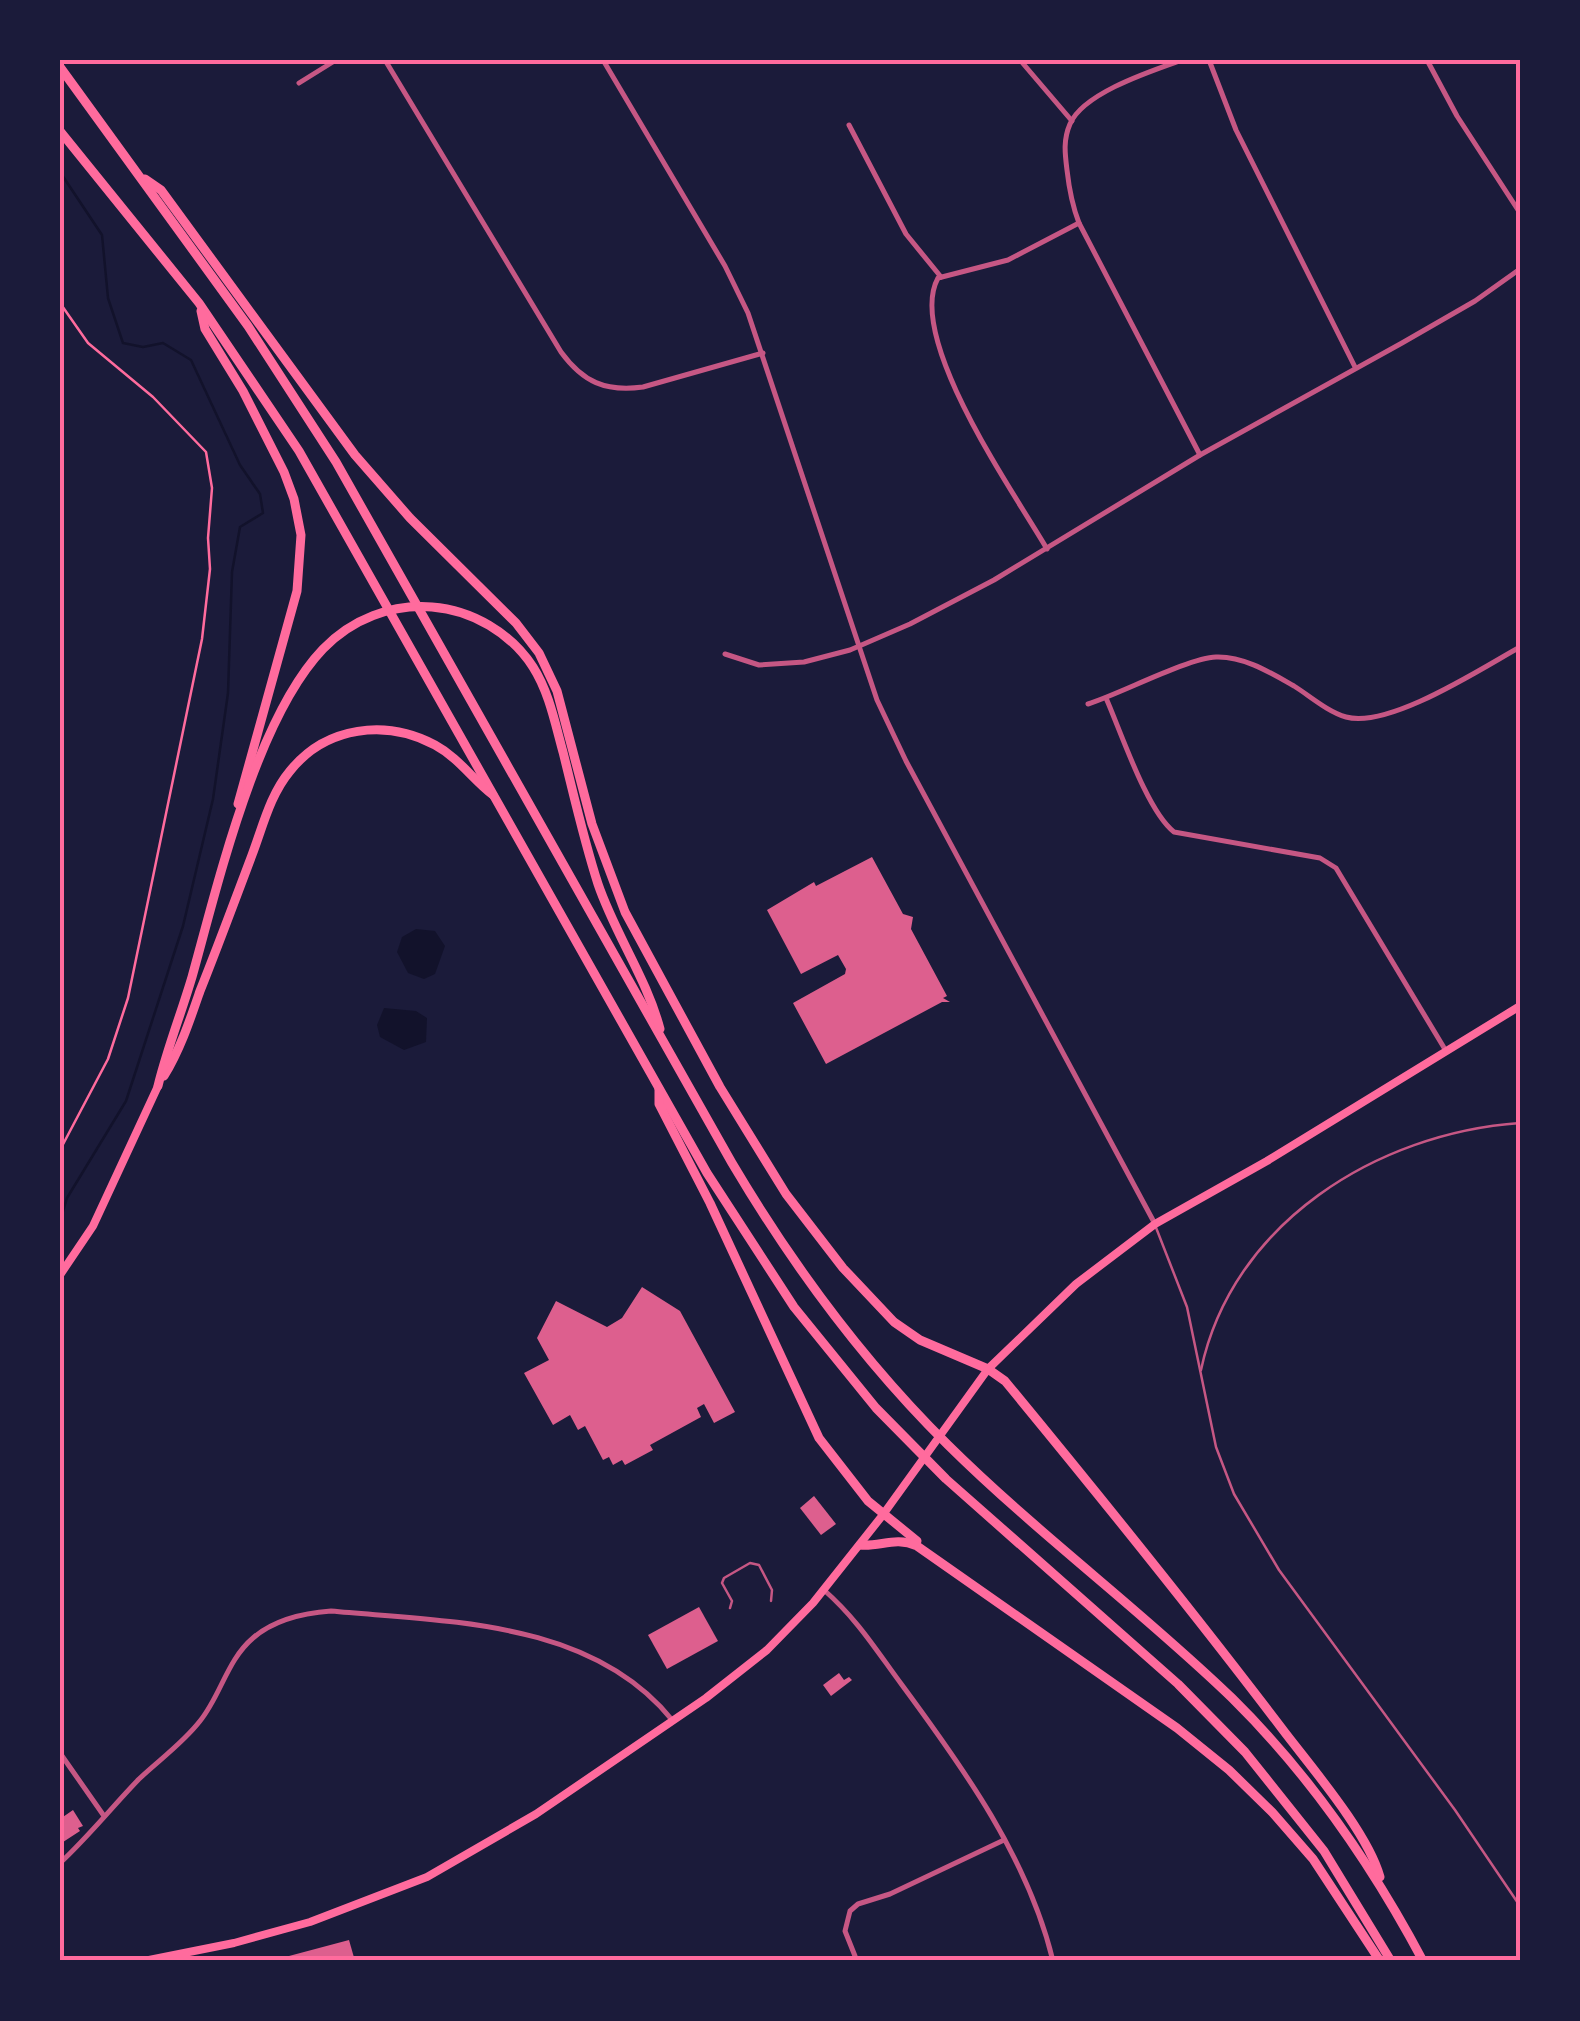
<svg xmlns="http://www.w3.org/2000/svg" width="1580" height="2021" viewBox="0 0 1580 2021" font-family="Merriweather,serif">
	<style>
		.water { fill: #12122b }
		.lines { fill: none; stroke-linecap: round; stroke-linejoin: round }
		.stream { stroke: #12122b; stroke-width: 2.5 }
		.building { fill: #dd5f8e }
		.path { stroke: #ff6b9d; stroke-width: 2.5 }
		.service { stroke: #c65784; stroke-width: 2.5 }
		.minor { stroke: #c65784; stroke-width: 5 }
		.trunk { stroke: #ff6b9d; stroke-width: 8 }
		.motorway { stroke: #ff6b9d; stroke-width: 9 }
		.neatline { fill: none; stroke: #ff6b9d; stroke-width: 4 }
	</style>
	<rect width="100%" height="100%" fill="#1b1b3a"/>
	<g class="water">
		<path d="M416,929L435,931L445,946L435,974L424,979L408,973L397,952L402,937Z"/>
		<path d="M384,1008L416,1011L427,1018L426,1042L404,1050L380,1037L377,1025Z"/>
	</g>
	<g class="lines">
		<path class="stream" d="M60,172L102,235L108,298L123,343L143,347L163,343L191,360L240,465L260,494L263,513L240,527L232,572L228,693L213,799L183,926L126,1101L67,1198L60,1221"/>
	</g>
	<g class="building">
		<path d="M872,857L903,914L913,917L911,929L947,996L943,998L950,1002H942L826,1064L793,1003L845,974L846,969L838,955L801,974L767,910L814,882L816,886Z"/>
		<path d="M642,1287L680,1311L735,1412L714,1423L704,1404L697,1408L701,1417L650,1445L653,1450L625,1465L622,1460L613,1465L609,1457L603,1460L585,1426L578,1430L570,1415L553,1425L524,1373L549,1360L537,1338L556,1301L607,1327L622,1318Z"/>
		<path d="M814,1496L836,1524L821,1535L800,1508Z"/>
		<path d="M699,1607L718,1641L667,1669L648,1635Z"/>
		<path d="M839,1673L844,1680L849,1677L852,1680L831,1696L823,1685Z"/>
		<path d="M73,1810L83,1826L78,1828L80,1831L60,1844V1819Z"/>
		<path d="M349,1940L355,1961H274V1960Z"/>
	</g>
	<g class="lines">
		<path class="path" d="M60,303L88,343L153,397L206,452L212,488L208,538L210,569L202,639L128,998L108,1059L60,1150"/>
		<g class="service">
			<path d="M1155,1225L1187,1307L1216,1447L1234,1494L1279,1570L1455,1810L1520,1906"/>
			<path d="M1201,1370C1232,1223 1377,1133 1520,1123"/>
			<path d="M730,1608L732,1601L722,1583L724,1578L750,1563L759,1565L772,1590L771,1601"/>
		</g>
		<g class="minor">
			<path d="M385,60L561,352C583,382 605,392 643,387L763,353"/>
			<path d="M603,60L725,266L748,313L877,700L906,761L1155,1224"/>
			<path d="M1020,60L1072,121"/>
			<path d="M1182,60C1151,71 1083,93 1070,124C1063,140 1065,154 1067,170C1069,188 1072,205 1079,223L1200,455"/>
			<path d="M1209,60L1236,130L1355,367"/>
			<path d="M1427,60L1457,116L1520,213"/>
			<path d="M299,83L336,60"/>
			<path d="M849,125L906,234L941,277"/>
			<path d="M1047,549C1015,494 905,338 938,278L1008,260L1079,223"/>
			<path d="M725,654L759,665L804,662L850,650L910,624L994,580L1200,455L1402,343L1475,301L1520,269"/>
			<path d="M1106,698C1121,732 1147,811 1174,832L1320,858L1336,868L1446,1051"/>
			<path d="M1088,704C1120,694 1188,658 1216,657C1244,656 1271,673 1294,686C1310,696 1328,712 1346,717C1389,729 1482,668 1520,647"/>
			<path d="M824,1590C858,1620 876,1650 902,1685C964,1769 1028,1858 1053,1961"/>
			<path d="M60,1753L104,1816"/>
			<path d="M60,1863C88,1837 112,1807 139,1779C159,1760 183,1743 200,1721C221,1695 227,1660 253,1638C275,1619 303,1613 331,1611C449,1622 592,1620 673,1721"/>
			<path d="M855,1956L845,1931L850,1911L858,1904L890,1894L1004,1840"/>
		</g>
		<g class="trunk">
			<path d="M60,1275L93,1226L158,1086"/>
			<path d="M144,1961L234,1943L310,1922L427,1877L536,1814L706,1698L767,1650L813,1603L882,1516L988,1369L1076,1284L1155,1224L1267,1161L1520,1006"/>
		</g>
		<g class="motorway">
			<path d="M60,67L248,326L336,462L732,1163C793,1266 863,1361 948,1445C1038,1534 1141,1610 1232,1698C1310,1775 1372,1865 1423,1961"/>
			<path d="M60,131L199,303L299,451L707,1173L794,1307L876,1408L946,1479L1178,1684L1245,1752L1324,1851L1391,1961"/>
			<path d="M145,179L161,190L355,455L410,518L516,623L539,653L557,691L592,824L625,912L720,1087L786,1194L843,1268L894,1322L920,1340L988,1369L1005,1381C1099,1495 1191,1609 1280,1726C1310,1766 1367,1831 1380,1877"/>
			<path d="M201,311L205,329L243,391L284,472L294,499L301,535L297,591L238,804"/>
			<path d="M164,1076C180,1050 190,1020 200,991C218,946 235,900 252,855C263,826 270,795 290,771C326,726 386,719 435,745C459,758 473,780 493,795"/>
			<path d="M158,1086C167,1049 181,1014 192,977C218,884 256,719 323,649C352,619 391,604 432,607C472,610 511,633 533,667C549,692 555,723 563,752C574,796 584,841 598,884C615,934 647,979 660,1029"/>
			<path d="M659,1089V1104L710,1203L819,1438L868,1501L917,1541"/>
			<path d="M860,1545C881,1547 895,1536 917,1546L1177,1728L1229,1770L1272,1812L1313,1859L1380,1961"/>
		</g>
	</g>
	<rect width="1580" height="2021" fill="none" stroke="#1b1b3a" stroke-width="125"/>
	<rect x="62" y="62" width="1456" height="1896" class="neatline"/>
</svg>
